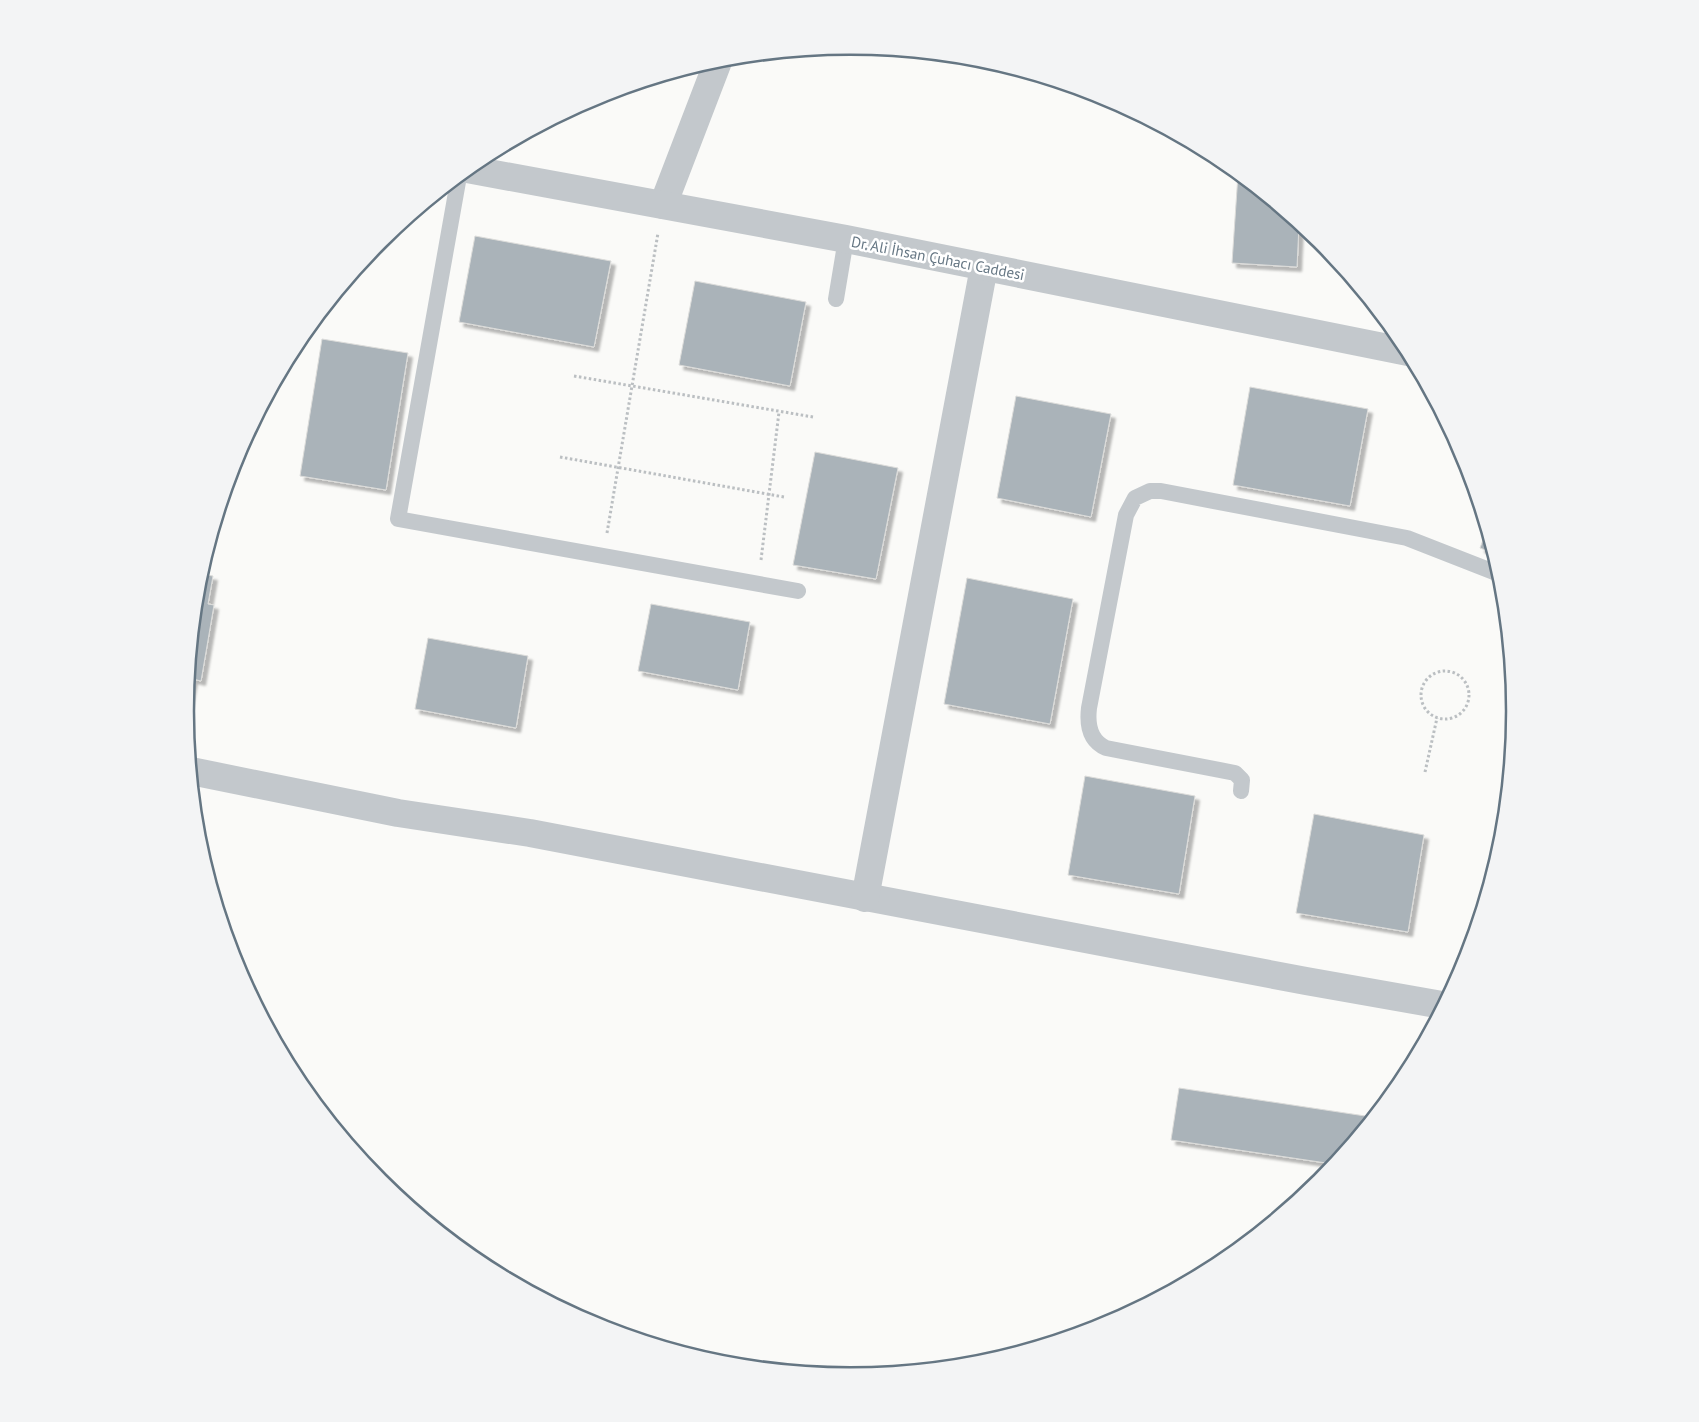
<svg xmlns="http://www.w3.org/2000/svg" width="1699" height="1422" viewBox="0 0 1699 1422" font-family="'PT Sans',sans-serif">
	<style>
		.building { fill: #aab3b9; stroke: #dcdcda; filter: url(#shadow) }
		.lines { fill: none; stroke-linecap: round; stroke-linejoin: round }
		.path { stroke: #bbbfc2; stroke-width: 3; stroke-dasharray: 2.5 2.5; stroke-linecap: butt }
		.service { stroke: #c3c8cc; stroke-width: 16 }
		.minor { stroke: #c3c8cc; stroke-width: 28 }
		.tertiary { stroke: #c3c8cc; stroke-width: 28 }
		.labels { text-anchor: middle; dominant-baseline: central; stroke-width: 5; stroke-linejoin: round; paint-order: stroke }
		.street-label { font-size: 15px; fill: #657683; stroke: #fff }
		.rim { fill: none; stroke: #657683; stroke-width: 2.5 }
	</style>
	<defs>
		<filter id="shadow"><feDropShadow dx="4.5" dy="4.5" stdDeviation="1" flood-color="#0004"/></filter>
	</defs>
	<rect width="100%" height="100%" fill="#fafaf8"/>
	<g class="building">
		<path d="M1238,174L1299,225L1297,267L1232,263Z"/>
		<path d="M475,236L611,261L594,347L459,322Z"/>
		<path d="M695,281L806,302L790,386L679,365Z"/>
		<path d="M322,339L408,353L386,490L300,476Z"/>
		<path d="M1250,387L1368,409L1350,506L1233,485Z"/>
		<path d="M1016,396L1111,414L1091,517L997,498Z"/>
		<path d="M815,452L898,468L876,579L793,565Z"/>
		<path d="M1486,532L1493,553L1480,548Z"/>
		<path d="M200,574L213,576L208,604L214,605L201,681L193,679L188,706H185L198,581Z"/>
		<path d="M967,578L1073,599L1050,724L944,704Z"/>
		<path d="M651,604L750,622L738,690L638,671Z"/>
		<path d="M428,638L528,656L516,728L415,709Z"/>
		<path d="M1085,776L1195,796L1179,894L1068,875Z"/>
		<path d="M1314,814L1424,835L1408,932L1296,913Z"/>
		<path d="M1179,1088L1372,1117L1333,1164L1171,1140Z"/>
	</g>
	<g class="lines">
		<g class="path">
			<path d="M574,376L813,417"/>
			<path d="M560,457L784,497"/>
			<path d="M607,533L658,233"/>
			<path d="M761,560L779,412"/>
			<circle cx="1445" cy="695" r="24"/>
			<path d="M1425,772L1437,718"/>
		</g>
		<g class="service">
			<path d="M459,176L398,519L798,591"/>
			<path d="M836,299L846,239"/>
			<path d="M1241,791L1242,780L1235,773L1106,748C1090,741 1087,725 1089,708L1126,515L1135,498L1150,491H1161L1407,538L1499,574"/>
		</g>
		<g class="minor">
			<path d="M663,205L719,59"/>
			<path d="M191,771L398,813L530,833L1306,981L1442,1005"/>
			<path d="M865,898L984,267"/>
		</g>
		<path class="tertiary" d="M467,169L846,239L1408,352"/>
	</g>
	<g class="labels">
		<g class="street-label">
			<text transform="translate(938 258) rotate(11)">Dr. Ali İhsan Çuhacı Caddesi</text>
		</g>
	</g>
	<path d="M0 0H1699V1422H0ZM194 711a656 656 0 1 1 1312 0a656 656 0 1 1-1312 0Z" fill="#f3f4f5" fill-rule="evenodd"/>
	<path class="rim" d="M194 711a656 656 0 1 1 1312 0a656 656 0 1 1-1312 0Z"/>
</svg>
